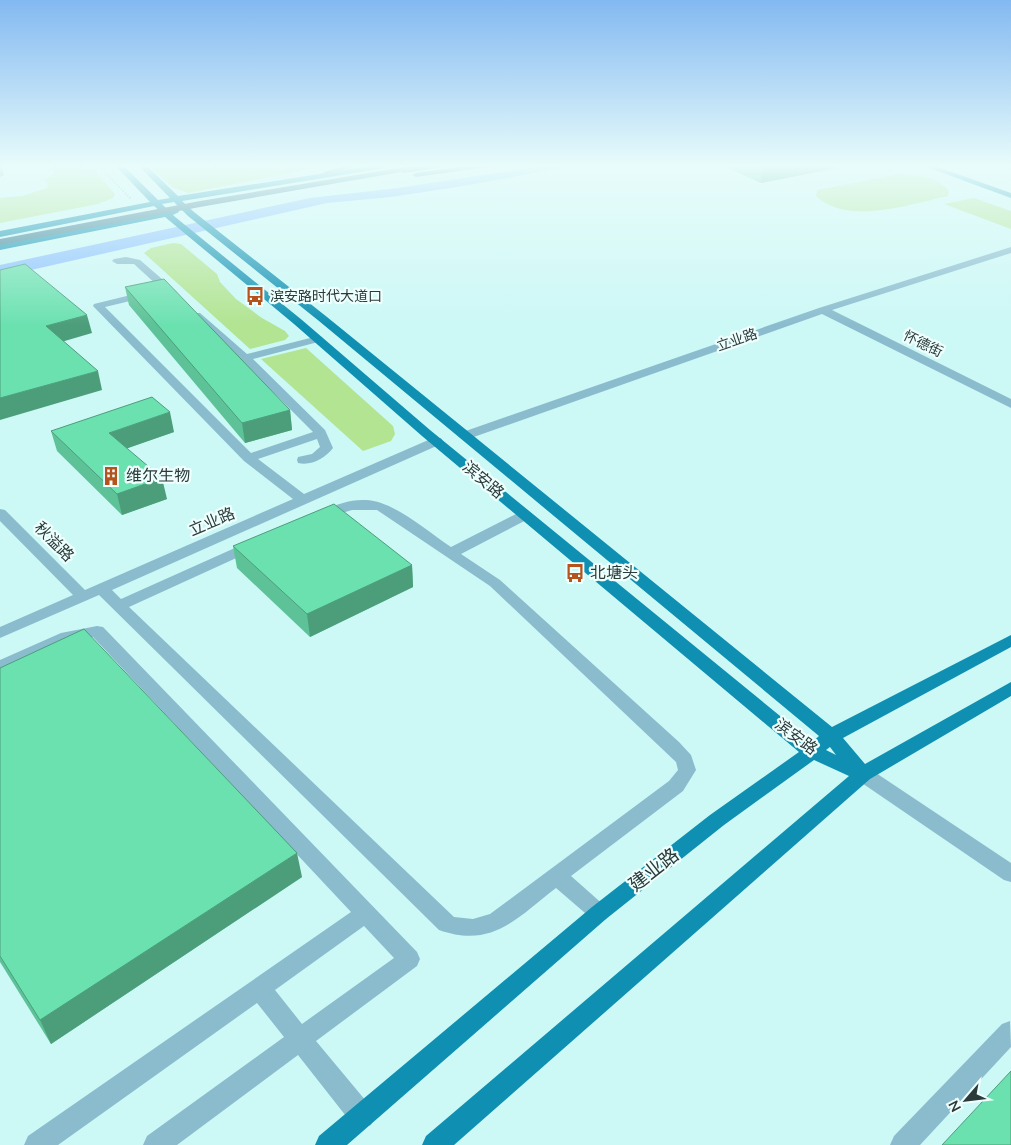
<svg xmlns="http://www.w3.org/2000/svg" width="1011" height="1145" viewBox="0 0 1011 1145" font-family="'Nunito Sans','Noto Sans SC',sans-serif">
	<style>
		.green { fill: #b2e492 }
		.water { fill: #8cc1fe }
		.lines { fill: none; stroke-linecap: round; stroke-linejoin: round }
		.path { stroke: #8bacab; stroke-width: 2; stroke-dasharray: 1 2; stroke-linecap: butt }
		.minor { fill: #8bbcce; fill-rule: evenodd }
		.major { fill: #0f90b2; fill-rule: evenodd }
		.highway { fill: #357a91; fill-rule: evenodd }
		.wall { fill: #5dc297 }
		.shaded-wall { fill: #4c9e7b }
		.building { fill: #6ce1b0; stroke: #4c9e7b }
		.labels { text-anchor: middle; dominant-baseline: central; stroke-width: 4.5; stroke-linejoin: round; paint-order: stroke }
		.far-poi-label { font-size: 14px; fill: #2a3b3a; stroke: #eefffe; text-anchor: start }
		.far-street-label { font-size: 14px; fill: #2a3b3a; stroke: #eefffe }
		.poi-label { font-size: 16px; fill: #2a3b3a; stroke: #eefffe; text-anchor: start }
		.street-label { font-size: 16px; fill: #2a3b3a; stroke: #eefffe }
		.near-street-label { font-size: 19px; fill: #2a3b3a; stroke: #eefffe }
	</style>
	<rect width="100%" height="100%" fill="#ccf8f6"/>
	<g class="green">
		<path d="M49,165H82L84,169L95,171L115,194L113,198L98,204L0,223V198L22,196L47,188L48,184L45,180L55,173Z"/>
		<path d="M148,165H204L207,168L224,165H321L292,173L188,193L172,187Z"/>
		<path d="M900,174C917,176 937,176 949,191L948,196C910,204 848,226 816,196L817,190Z"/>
		<path d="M974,198L1011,211V229L944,204Z"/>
		<path d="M173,243L181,244L217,274L220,282L236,299L262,318L285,331L289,336L285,340L250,349L144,253L151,248Z"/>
		<path d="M306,348L393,426L395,434L391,441L363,451L261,359Z"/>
	</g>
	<path class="water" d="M549,165H578L463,186L391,197L327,203L0,277V265L310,198L398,188Z"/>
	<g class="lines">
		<path class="path" d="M98,165L131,199"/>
		<g class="minor">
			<path d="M1011,247V253L832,310L1011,399V408L822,314L468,439L464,440L458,436L460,433L819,308Z"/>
			<path d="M126,257L140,260L177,292V296H169L134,264H117L112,261L114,259Z"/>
			<path d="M147,291L151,292V296L105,307L251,453L313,432L241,360L191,315L192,313H200L247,354L318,336L322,337L323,339L322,341L253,359L325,430L333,448C325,458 312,466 298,463L297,460L298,457L312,454L320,447L317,439L258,459L304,494L433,438H441L443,441L441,444L112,590L121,599L246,543H256L258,546L256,549L129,607L454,917L473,919L490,914L669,781L678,770L676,762L490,586L377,510H352L322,519L315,515L317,512C333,506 349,499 366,500C394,501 428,532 451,547L520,512H530L532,515L530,518L461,554L500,580L679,742L691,755L696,770L683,791L571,876L606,907L610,913L606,919L599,922L592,919L556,888C517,918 492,949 439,930L99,595L0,638V627L73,595L0,521V509L5,510L85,590L293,499L244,461L93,306L94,304Z"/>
			<path d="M97,626L103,627L417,952L420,959L417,966L316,1041L371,1107L374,1116L371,1125L362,1128L353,1125L298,1055L177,1145H143L147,1136L284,1037L257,1003L58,1145H24L28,1136L351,912L93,637L71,641L0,672V660L61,633ZM364,926L394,958L302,1024L275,990Z"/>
			<path d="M863,767L870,769L1011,863V882L1004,880L856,779L854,774L856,769Z"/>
			<path d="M1010,1021L1011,1047L920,1145H890L894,1136L1002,1024Z"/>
		</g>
		<g class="major">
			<path d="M115,165H123L158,200L170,198L138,165H146L178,196L377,165H395L391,167L182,201L194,212L327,317L832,727L1011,635V647L843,738L865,764L1011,682V696L870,779L454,1145H422L426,1136L849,776L814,760L724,825L606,919L347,1145H315L319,1136L592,907L710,815L799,752L422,436L294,324L165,217L0,250V244L161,212L154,206L0,237V231L150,202ZM174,202L188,216L319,321L819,736L812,742L430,430L302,320L174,216L173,215L179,212L178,210L169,211L162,204ZM830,747L836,755L826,750Z"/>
			<path d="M430,165H449L445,167L404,173L400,171L404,169Z"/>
			<path d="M921,165H932L1011,193V198Z"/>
		</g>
		<g class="highway">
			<path d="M349,165H363L327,174L323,172Z"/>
			<path d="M417,165H434L430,167L200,207L0,245V239L200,201Z"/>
			<path d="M472,165H492L488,167L416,177L412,175L416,173Z"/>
		</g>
	</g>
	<g class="wall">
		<path d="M721,165H838L837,168L761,183Z"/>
		<path d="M125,287L290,410L292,430L245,443L129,305Z"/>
		<path d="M51,431L174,432L127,448L167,499L122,515L57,451Z"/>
		<path d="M233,546L412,565L413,587L310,637L237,568Z"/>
		<path d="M0,668L302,877L51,1044L0,962Z"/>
	</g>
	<g class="shaded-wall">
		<path d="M0,165H1L4,175L0,177Z"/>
		<path d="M782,165H838L837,168L761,183L763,168Z"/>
		<path d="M87,315L92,333L51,345L46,326Z"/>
		<path d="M98,371L102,390L0,420V398Z"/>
		<path d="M290,410L292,430L245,443L242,423Z"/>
		<path d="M170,412L174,432L114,453L109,433Z"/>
		<path d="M162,478L167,499L122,515L117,494Z"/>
		<path d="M412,565L413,587L310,637L307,614Z"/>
		<path d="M297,853L302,877L51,1044L40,1020Z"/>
	</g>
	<g class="building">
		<path d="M755,165H782L763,168Z"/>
		<path d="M25,264L87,315L46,326L98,371L0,398V270Z"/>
		<path d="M164,279L290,410L242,423L125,287Z"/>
		<path d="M152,397L170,412L109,433L162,478L117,494L51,431Z"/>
		<path d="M334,504L412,565L307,614L233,546Z"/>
		<path d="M84,629L297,853L40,1020L0,956V668Z"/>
		<path d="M1011,1071V1145H942Z"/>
	</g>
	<linearGradient id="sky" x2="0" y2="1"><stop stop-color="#83b9f1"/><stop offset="0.51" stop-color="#e8fcfb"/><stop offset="1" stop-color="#e8fcfb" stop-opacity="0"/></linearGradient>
	<rect width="1011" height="325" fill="url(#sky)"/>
	<defs>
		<g id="bus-bare" transform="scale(1.5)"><path d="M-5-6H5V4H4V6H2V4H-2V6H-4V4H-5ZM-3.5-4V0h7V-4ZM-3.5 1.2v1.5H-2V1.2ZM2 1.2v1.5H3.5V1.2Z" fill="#b6531d" stroke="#eefffe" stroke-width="2.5" paint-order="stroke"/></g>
		<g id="building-bare" transform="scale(1.5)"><path d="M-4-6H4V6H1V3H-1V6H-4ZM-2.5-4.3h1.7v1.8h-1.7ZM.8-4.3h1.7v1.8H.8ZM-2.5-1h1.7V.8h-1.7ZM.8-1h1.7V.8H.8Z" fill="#b6531d" stroke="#eefffe" stroke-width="2.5" paint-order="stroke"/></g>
	</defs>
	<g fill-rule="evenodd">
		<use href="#bus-bare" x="255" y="296"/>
		<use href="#building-bare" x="111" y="476"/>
		<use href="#bus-bare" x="575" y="573"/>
	</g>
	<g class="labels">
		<g class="far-poi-label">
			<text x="270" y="296">滨安路时代大道口</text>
		</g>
		<g class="far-street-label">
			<text transform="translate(737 340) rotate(-19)">立业路</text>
			<text transform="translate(923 344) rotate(26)">怀德街</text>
		</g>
		<g class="poi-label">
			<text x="126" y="476">维尔生物</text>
			<text x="590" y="573">北塘头</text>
		</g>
		<g class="street-label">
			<text transform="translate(483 480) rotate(40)">滨安路</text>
			<text transform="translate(212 522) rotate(-23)">立业路</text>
			<text transform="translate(54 542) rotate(45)">秋溢路</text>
			<text transform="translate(796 737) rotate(37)">滨安路</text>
		</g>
		<g class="near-street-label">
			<text transform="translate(654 870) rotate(-38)">建业路</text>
		</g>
	</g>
	<g transform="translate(966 1100) rotate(242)" stroke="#eefffe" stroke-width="4" paint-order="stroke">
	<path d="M0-4L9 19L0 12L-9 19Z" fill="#2a3b3a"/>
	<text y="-8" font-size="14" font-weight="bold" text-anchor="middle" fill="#2a3b3a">N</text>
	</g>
</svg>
